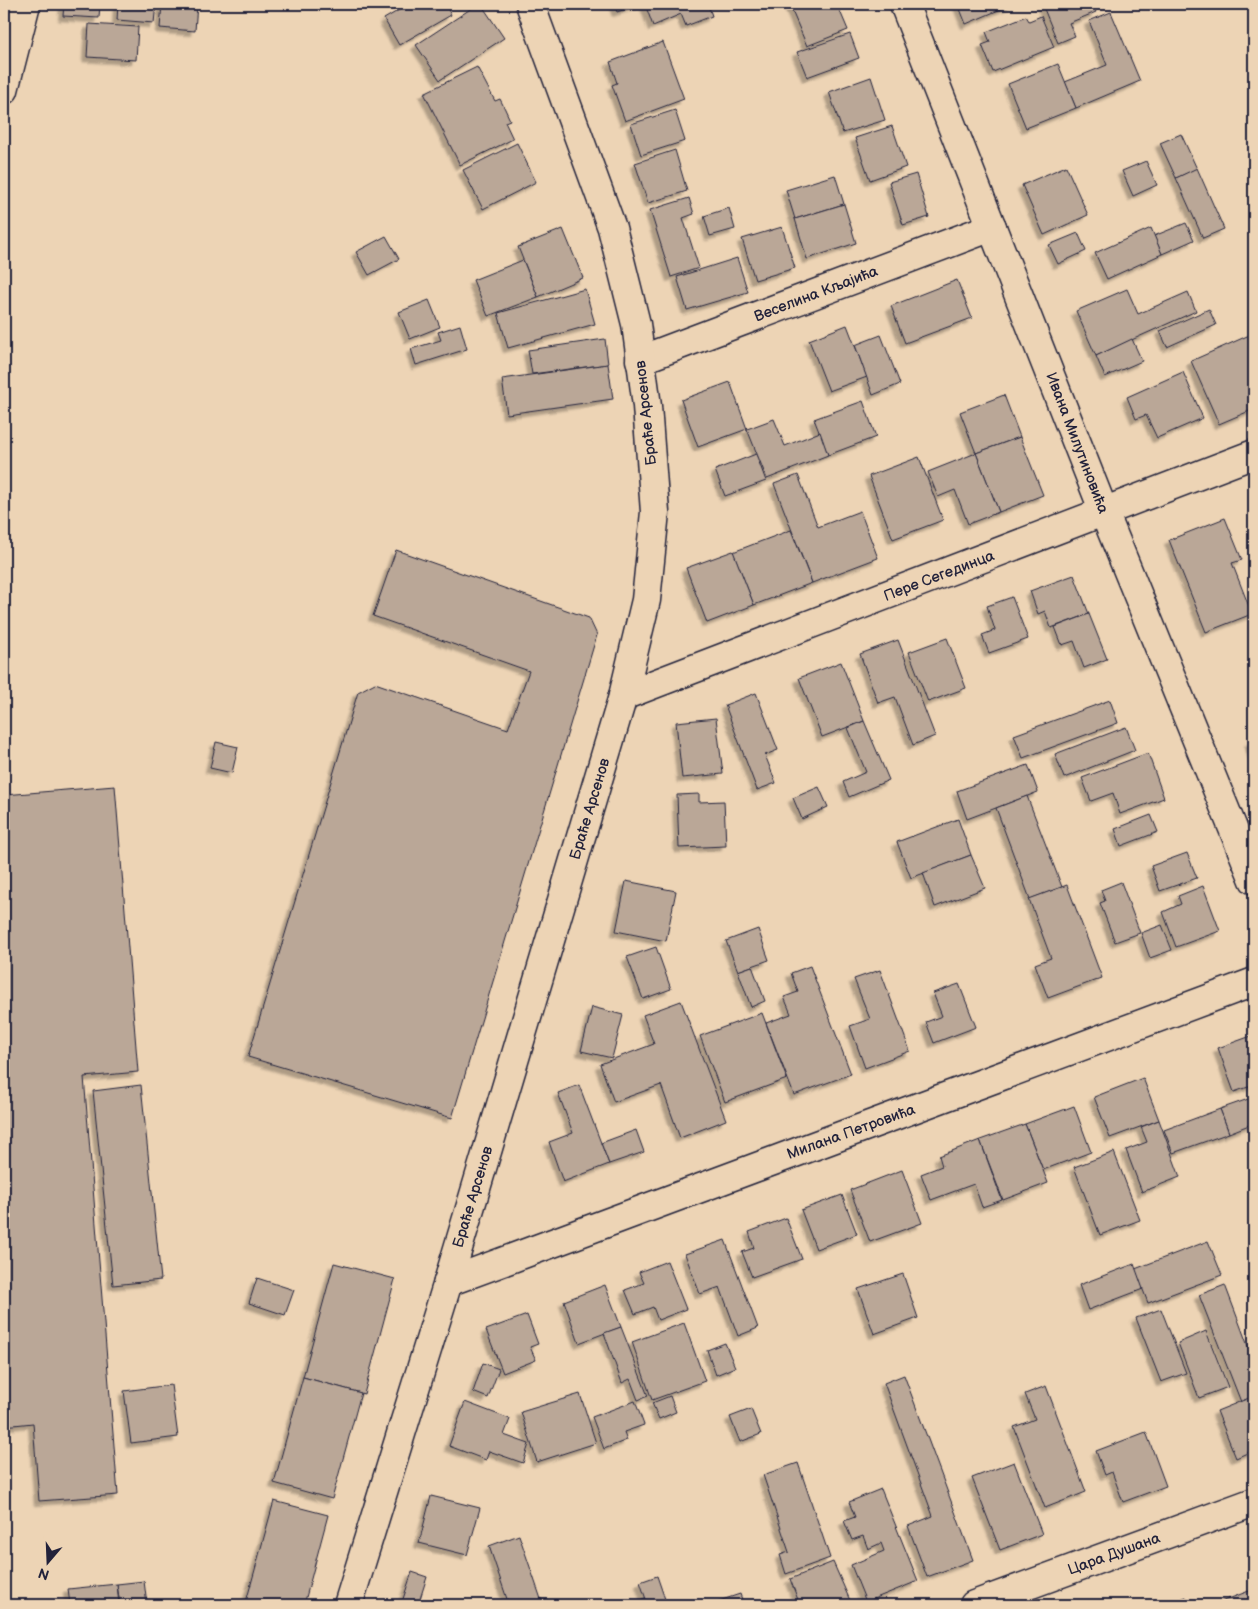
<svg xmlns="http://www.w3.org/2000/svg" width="1258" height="1609" viewBox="0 0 1258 1609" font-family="'Balsamiq Sans',sans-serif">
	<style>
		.building { fill: #baa797; stroke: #22223b; filter: url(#shadow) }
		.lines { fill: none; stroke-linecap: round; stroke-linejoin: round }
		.minor-casing { stroke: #22223b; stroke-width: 31 }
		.secondary-casing { stroke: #22223b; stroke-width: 31 }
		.minor { stroke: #edd4b5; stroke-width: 28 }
		.secondary { stroke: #edd4b5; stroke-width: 28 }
		.labels { text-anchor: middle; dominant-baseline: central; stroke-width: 4; stroke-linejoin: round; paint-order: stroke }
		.street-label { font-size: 15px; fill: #22223b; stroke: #edd4b5 }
	</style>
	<defs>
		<filter id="shadow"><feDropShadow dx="-4.5" dy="4.5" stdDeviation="1" flood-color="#0004"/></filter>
	</defs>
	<rect width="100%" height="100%" fill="#edd4b5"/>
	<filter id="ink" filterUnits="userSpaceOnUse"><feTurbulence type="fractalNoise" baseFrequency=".02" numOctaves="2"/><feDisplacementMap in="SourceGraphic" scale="10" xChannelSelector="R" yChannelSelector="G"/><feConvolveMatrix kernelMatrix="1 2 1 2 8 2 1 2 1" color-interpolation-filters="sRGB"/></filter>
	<g filter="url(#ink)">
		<g class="building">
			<path d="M64,4H100L99,18L63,16Z"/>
			<path d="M118,4H156L154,23L117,20Z"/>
			<path d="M162,4H197L195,31L160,28Z"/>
			<path d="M405,4H445L451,15L399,45L384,19L406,6Z"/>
			<path d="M478,4H481L504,38L440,80L416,45Z"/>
			<path d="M614,4H641L617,12Z"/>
			<path d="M645,4H708L712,16L686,26L681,14L653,26Z"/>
			<path d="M789,4H837L848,30L807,46Z"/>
			<path d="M958,4H1013L966,24Z"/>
			<path d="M1042,4H1092L1096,12L1069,23L1075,36L1058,43Z"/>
			<path d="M1111,12L1140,81L1076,108L1065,82L1107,65L1089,21Z"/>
			<path d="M1026,16L1029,21L1041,16L1054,47L993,72L982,45L990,42L986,32Z"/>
			<path d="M89,24L138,27L136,60L87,57Z"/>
			<path d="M850,34L859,58L807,77L797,52Z"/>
			<path d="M663,42L684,99L625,121L612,85L617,83L610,62Z"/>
			<path d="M1058,64L1076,108L1026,128L1008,84Z"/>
			<path d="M477,67L495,101L500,99L505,109L510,120L505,122L513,139L460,165L424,93Z"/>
			<path d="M871,77L885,120L843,133L829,92Z"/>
			<path d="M675,110L685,141L641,155L631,124Z"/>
			<path d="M892,126L906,167L870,180L855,138Z"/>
			<path d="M1181,134L1197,169L1176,178L1160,143Z"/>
			<path d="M517,143L536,182L483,209L463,170Z"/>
			<path d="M675,150L687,191L648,203L635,163Z"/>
			<path d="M1146,161L1157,185L1133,196L1122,171Z"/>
			<path d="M1066,166L1088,215L1044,235L1022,185Z"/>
			<path d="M1197,168L1224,229L1203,238L1176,178Z"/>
			<path d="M916,174L929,217L903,225L889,182Z"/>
			<path d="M835,175L844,204L795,219L786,190Z"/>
			<path d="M689,198L694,214L683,218L699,268L671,277L650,210Z"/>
			<path d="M844,204L856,243L807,259L795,219Z"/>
			<path d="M729,208L735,229L710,236L704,216Z"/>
			<path d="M1186,223L1194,240L1162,254L1154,236Z"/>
			<path d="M782,227L795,268L755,280L742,239Z"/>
			<path d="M1151,228L1162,254L1107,279L1095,253Z"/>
			<path d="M563,229L583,278L538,297L518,247Z"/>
			<path d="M1078,233L1086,251L1058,264L1049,245Z"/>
			<path d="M386,236L399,259L369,275L356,252Z"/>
			<path d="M737,258L748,292L687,310L677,277Z"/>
			<path d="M523,260L538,297L488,316L473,280Z"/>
			<path d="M957,280L972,318L905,343L891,306Z"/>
			<path d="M585,289L595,324L508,348L498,313Z"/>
			<path d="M1127,289L1138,314L1188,292L1196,311L1096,356L1076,311Z"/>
			<path d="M429,300L440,327L410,339L399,312Z"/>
			<path d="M1209,309L1216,325L1167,347L1160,331Z"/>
			<path d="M460,325L467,349L416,365L411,349L441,340L438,332Z"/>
			<path d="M847,325L867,377L829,391L809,340Z"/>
			<path d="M1254,333V409L1219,424L1191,361Z"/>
			<path d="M881,335L900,384L873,395L855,345Z"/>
			<path d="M605,339L608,364L532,374L528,350Z"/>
			<path d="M1132,339L1142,361L1105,377L1096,356Z"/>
			<path d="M608,364L613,399L507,414L502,379Z"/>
			<path d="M1183,372L1203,418L1157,438L1146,415L1136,419L1127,397Z"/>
			<path d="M730,382L747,429L698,447L681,400Z"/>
			<path d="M1004,395L1020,437L976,453L960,412Z"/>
			<path d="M863,401L876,437L828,455L814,419Z"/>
			<path d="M774,419L785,446L820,432L828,455L767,479L747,429Z"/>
			<path d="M1020,437L1043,495L999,512L976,453Z"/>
			<path d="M976,453L999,512L968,524L955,490L938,497L928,472Z"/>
			<path d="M756,454L766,481L725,496L715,470Z"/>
			<path d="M919,457L943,520L893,539L869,476Z"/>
			<path d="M798,475L818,527L860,511L878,558L812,583L774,484Z"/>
			<path d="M1225,518L1242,560L1232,563L1252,614L1206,632L1169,540Z"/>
			<path d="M791,530L812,583L754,605L733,552Z"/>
			<path d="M396,550L589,618L597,635L452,1118L248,1057L358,692L375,683L508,729L529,671L373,616Z"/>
			<path d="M733,551L754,605L707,623L686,568Z"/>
			<path d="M1074,575L1089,614L1051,628L1045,611L1038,614L1030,591Z"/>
			<path d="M1012,597L1028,639L989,653L982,635L995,630L987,606Z"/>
			<path d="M1089,614L1107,659L1084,668L1074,641L1062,645L1055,627Z"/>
			<path d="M947,638L966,688L928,702L909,652Z"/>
			<path d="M898,640L935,736L913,745L895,697L878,703L860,654Z"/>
			<path d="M841,662L864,721L822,737L799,678Z"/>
			<path d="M756,693L778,750L765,755L776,783L757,790L725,705Z"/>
			<path d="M1110,700L1118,723L1023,758L1014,735Z"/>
			<path d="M716,718L723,774L682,778L676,722Z"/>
			<path d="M864,721L889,780L849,797L843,782L866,772L848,728Z"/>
			<path d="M1126,727L1135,750L1064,778L1055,754Z"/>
			<path d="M1254,740V756L1249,742Z"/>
			<path d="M216,742L238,747L232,773L210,768Z"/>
			<path d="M1148,753L1164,798L1120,814L1113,793L1091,801L1082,778Z"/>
			<path d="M1028,765L1038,792L967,819L957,791Z"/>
			<path d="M115,786L138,1072L84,1077L118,1495L39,1501L33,1423L4,1426V795Z"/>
			<path d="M819,787L828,807L802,819L793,798Z"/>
			<path d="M699,794V802L724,801L726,846L679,848L677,795Z"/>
			<path d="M1027,796L1062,887L1030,899L996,808Z"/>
			<path d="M1151,815L1158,832L1121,846L1115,829Z"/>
			<path d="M958,819L971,855L911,878L897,842Z"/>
			<path d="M1187,853L1197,878L1160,891L1151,866Z"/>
			<path d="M971,855L985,888L935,907L923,873Z"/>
			<path d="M626,881L676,891L666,941L616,931Z"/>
			<path d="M1121,882L1140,933L1115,942L1100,903L1105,901L1101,890Z"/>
			<path d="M1067,885L1102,978L1048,998L1035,964L1051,958L1029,899Z"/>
			<path d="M1203,886L1220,931L1176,947L1163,912L1181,904L1178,896Z"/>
			<path d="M1162,925L1172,950L1150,958L1141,933Z"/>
			<path d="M758,929L769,960L738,971L726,941Z"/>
			<path d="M656,947L671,989L643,999L627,957Z"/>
			<path d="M752,966L765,1001L751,1007L738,971Z"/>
			<path d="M810,966L851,1074L794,1095L766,1023L791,1014L784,997L798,992L791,973Z"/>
			<path d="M880,970L910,1051L865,1068L850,1026L870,1019L854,979Z"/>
			<path d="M959,984L976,1027L934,1043L926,1022L942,1016L933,993Z"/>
			<path d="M681,1001L726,1120L680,1138L661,1085L614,1102L600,1064L654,1044L643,1015Z"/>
			<path d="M592,1007L623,1015L612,1058L581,1051Z"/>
			<path d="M762,1013L787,1079L725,1102L700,1036Z"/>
			<path d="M1254,1035V1085L1234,1092L1218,1048Z"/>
			<path d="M1143,1078L1159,1120L1110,1138L1094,1097Z"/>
			<path d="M141,1085L161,1280L113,1285L93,1091Z"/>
			<path d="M579,1085L609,1164L563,1182L549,1142L573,1133L558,1093Z"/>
			<path d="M1254,1097V1123L1229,1133L1220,1109Z"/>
			<path d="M1074,1106L1091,1152L1043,1170L1025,1124Z"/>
			<path d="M1220,1109L1229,1133L1173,1153L1164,1130Z"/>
			<path d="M1159,1120L1180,1177L1142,1192L1126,1150L1147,1142L1141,1127Z"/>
			<path d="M1025,1124L1048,1183L1003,1200L980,1140Z"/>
			<path d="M636,1130L644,1152L609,1164L601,1143Z"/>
			<path d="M980,1140L1002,1200L982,1207L974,1184L931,1200L921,1174L942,1166L939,1156Z"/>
			<path d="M1114,1152L1140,1220L1100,1235L1074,1167Z"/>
			<path d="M902,1170L922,1223L870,1242L850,1190Z"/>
			<path d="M842,1195L857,1234L816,1249L801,1210Z"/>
			<path d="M786,1218L802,1259L752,1277L742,1252L754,1248L749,1232Z"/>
			<path d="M725,1240L758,1328L738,1336L720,1287L700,1294L685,1254Z"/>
			<path d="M1208,1241L1222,1275L1148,1303L1135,1269Z"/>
			<path d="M667,1261L686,1309L658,1320L653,1307L635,1314L625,1290L644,1283L639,1272Z"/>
			<path d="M334,1263L395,1279L364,1394L303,1377Z"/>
			<path d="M1134,1264L1143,1289L1088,1310L1079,1285Z"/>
			<path d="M903,1274L918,1318L874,1334L858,1289Z"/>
			<path d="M257,1278L294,1290L285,1315L249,1303Z"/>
			<path d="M605,1285L621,1327L579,1343L564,1301Z"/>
			<path d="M1225,1285L1254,1362V1396L1241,1402L1199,1295Z"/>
			<path d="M1161,1309L1186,1373L1161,1382L1136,1318Z"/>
			<path d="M527,1315L538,1344L530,1347L536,1360L503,1373L486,1330Z"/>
			<path d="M684,1323L705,1381L652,1400L632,1342Z"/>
			<path d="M621,1327L648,1396L638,1400L630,1379L622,1383L604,1333Z"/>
			<path d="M1206,1331L1228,1387L1199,1398L1178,1343Z"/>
			<path d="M725,1343L735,1367L716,1375L707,1350Z"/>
			<path d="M483,1363L499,1369L488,1398L473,1392Z"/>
			<path d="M904,1375L973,1560L927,1577L908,1526L933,1516L884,1383Z"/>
			<path d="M303,1377L361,1393L332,1499L274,1483Z"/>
			<path d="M171,1385L178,1437L131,1443L124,1391Z"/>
			<path d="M1046,1386L1086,1492L1045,1508L1014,1427L1035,1419L1025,1394Z"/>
			<path d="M580,1394L596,1443L537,1462L521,1412Z"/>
			<path d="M670,1396L676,1412L659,1419L652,1403Z"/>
			<path d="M1254,1396V1450L1236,1458L1217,1411Z"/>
			<path d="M635,1401L644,1425L624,1432L627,1440L604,1449L592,1417Z"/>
			<path d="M465,1402L510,1419L504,1435L529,1444L523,1463L489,1451L486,1460L449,1446Z"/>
			<path d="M751,1409L761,1434L740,1442L730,1417Z"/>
			<path d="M1146,1432L1166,1486L1123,1502L1112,1472L1105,1475L1096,1451Z"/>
			<path d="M1014,1462L1042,1534L1000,1550L972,1478Z"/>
			<path d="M798,1463L830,1558L786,1574L780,1555L789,1552L763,1475Z"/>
			<path d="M881,1489L918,1581L866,1602L851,1565L884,1551L881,1543L868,1549L863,1536L852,1540L844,1521L855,1517L849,1502Z"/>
			<path d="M431,1496L480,1508L467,1555L419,1543Z"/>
			<path d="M274,1501L328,1515L304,1605H258L246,1602Z"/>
			<path d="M519,1535L543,1605H509L489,1546Z"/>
			<path d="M833,1562L852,1605H800L790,1579Z"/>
			<path d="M412,1572L427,1577L418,1605H401Z"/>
			<path d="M657,1576L667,1605H648L640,1582Z"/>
			<path d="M144,1581L147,1605H120L117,1584Z"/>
			<path d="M117,1584L119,1605H70L68,1589Z"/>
			<path d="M1254,1589V1605H1213Z"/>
			<path d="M740,1594L744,1605H721L719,1601Z"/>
			<path d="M1186,1597L1189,1605H1164Z"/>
			<path d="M645,1598L648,1605H629V1604Z"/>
		</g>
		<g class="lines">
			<g class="minor-casing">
				<g id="minor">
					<path d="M904,4L1104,512L1254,880"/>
					<path d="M4,90L26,4"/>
					<path d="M640,360L992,227"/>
					<path d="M623,696L1254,454"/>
					<path d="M448,1282L1254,982"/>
					<path d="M974,1605L1254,1502"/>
				</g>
			</g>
			<g class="secondary-casing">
				<path id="secondary" d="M348,1605L448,1282L623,696L646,600L655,512L647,406L636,324L612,228L530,4"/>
			</g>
			<use href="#minor" class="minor"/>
			<use href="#secondary" class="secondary"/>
		</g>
	</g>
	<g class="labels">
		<g class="street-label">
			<text transform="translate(816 294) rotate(-21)">Веселина Кљајића</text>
			<text transform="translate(646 413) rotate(-96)">Браће Арсенов</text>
			<text transform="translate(1077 443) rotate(69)">Ивана Милутиновића</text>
			<text transform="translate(939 576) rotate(-21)">Пере Сегединца</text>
			<text transform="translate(590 809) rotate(-73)">Браће Арсенов</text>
			<text transform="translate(851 1132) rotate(-20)">Милана Петровића</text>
			<text transform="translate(473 1197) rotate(-73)">Браће Арсенов</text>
			<text transform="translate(1114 1554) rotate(-20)">Цара Душана</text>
		</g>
	</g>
	<rect width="1258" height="1609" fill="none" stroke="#edd4b5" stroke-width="20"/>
	<rect x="10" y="10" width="1238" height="1589" fill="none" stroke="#22223b" stroke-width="2" filter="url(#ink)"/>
	<g transform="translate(48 1562) rotate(199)" stroke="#edd4b5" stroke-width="4" paint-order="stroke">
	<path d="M0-4L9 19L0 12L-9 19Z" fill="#22223b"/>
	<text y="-8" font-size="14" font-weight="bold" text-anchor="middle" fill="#22223b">N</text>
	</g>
</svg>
